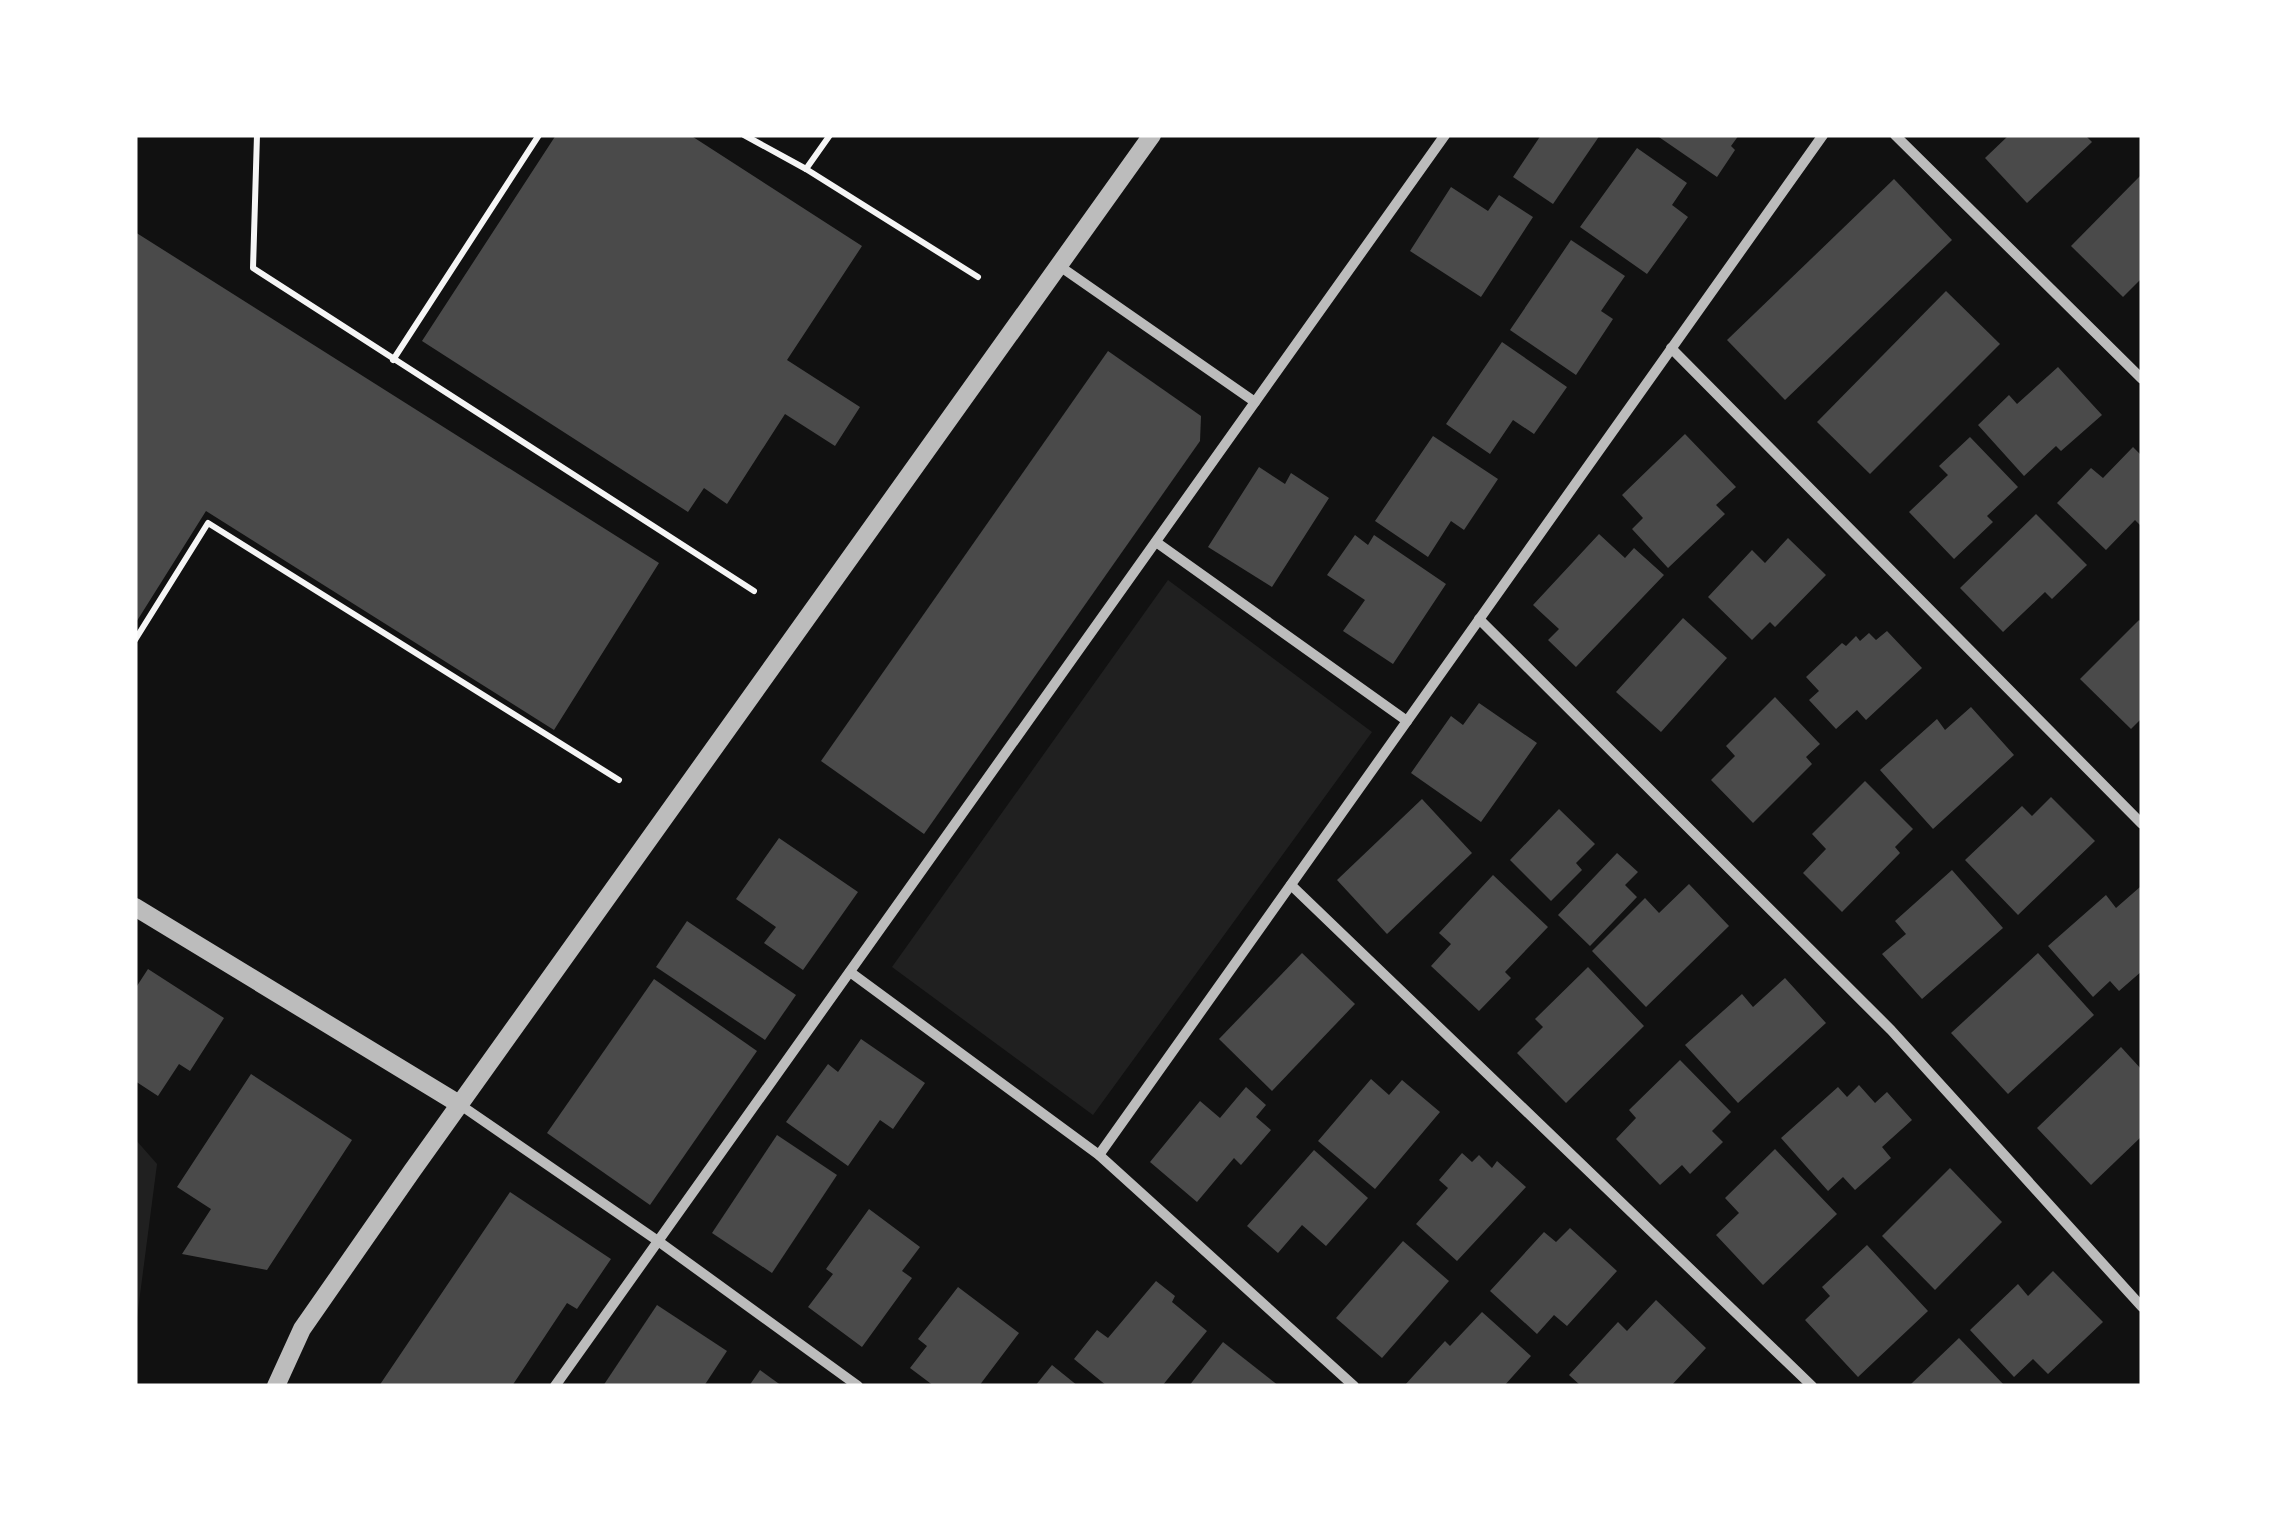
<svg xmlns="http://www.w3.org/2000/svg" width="2277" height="1521" viewBox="0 0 2277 1521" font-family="Jost,sans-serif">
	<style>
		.green { fill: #202020 }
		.building { fill: #4a4a4a }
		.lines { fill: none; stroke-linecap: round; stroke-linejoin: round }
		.path { stroke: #f5f5f5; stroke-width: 6 }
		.minor { stroke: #bcbcbc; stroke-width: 10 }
		.tertiary { stroke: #bcbcbc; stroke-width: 18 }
	</style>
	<rect width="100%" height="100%" fill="#111"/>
	<g class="green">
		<path d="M1168,580L1372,732L1093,1115L892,967Z"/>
		<path d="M135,1139L157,1164L135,1333Z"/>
	</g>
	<g class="building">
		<path d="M556,135H690L862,246L787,360L860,407L835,446L785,414L727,504L704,488L688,512L422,341Z"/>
		<path d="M1541,135H1600L1553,204L1513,177Z"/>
		<path d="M1656,135H1739L1731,146L1735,150L1717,177Z"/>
		<path d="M2009,135H2085L2092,142L2027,203L1985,158Z"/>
		<path d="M1637,148L1687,183L1672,205L1688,217L1647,274L1580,227Z"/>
		<path d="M2142,174V278L2123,297L2071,246Z"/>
		<path d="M1894,179L1952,240L1785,400L1727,340Z"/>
		<path d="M1451,187L1488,211L1499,195L1533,217L1481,297L1410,251Z"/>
		<path d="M135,232L659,563L554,730L206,511L135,624Z"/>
		<path d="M1571,240L1625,276L1601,311L1613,319L1576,375L1510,330Z"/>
		<path d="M1946,291L2000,344L1870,474L1817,422Z"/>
		<path d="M1502,342L1567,387L1534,434L1513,420L1490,454L1446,424Z"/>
		<path d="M1108,351L1201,416L1200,441L924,834L821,761Z"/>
		<path d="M2058,367L2102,415L2061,451L2056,446L2024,476L1978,425L2009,395L2017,404Z"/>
		<path d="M1685,434L1736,487L1716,505L1725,514L1668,568L1632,529L1643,518L1622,495Z"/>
		<path d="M1433,436L1498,479L1464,530L1451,521L1428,557L1375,521Z"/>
		<path d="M1970,437L2018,487L1987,516L1993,522L1954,559L1909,512L1948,475L1939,466Z"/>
		<path d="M2133,447L2142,456V527L2135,520L2106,550L2057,503L2091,468L2103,478Z"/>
		<path d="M1259,467L1285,484L1291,473L1329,498L1272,587L1208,547Z"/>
		<path d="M2036,514L2087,565L2052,599L2045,592L2003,632L1960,588Z"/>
		<path d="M1599,534L1625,558L1634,548L1664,575L1576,667L1548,640L1559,629L1533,605Z"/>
		<path d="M1355,535L1368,545L1374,535L1446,584L1393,664L1343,631L1365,600L1327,575Z"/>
		<path d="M1788,538L1826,575L1775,627L1770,622L1752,640L1708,597L1752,550L1765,563Z"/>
		<path d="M1683,618L1727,658L1661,732L1616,692Z"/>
		<path d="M2139,620L2142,623V718L2131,729L2080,679Z"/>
		<path d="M1887,631L1922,668L1866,720L1857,710L1836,729L1809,700L1819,691L1806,677L1842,643L1846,646L1856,636L1860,641L1869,633L1876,640Z"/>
		<path d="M1775,697L1820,744L1806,757L1812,764L1753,823L1711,780L1735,756L1726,746Z"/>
		<path d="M1479,703L1537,743L1481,822L1411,773L1451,716L1463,725Z"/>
		<path d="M1971,707L2014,755L1933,829L1880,770L1937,719L1945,730Z"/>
		<path d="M1865,781L1913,829L1895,847L1900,853L1842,912L1803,873L1826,849L1812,834Z"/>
		<path d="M2051,797L2095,841L2018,915L1965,860L2022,806L2032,816Z"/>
		<path d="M1422,799L1472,853L1387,934L1337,880Z"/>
		<path d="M1559,809L1595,844L1576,863L1582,870L1551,901L1510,860Z"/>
		<path d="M779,838L858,892L803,970L764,943L776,927L736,899Z"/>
		<path d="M1617,853L1638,872L1625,885L1637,897L1590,946L1558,915Z"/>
		<path d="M1952,870L2003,928L1922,999L1882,954L1906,934L1895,921Z"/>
		<path d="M1493,875L1548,927L1505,972L1511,978L1479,1011L1431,966L1451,944L1439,933Z"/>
		<path d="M1689,884L1729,926L1646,1007L1592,951L1645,898L1659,913Z"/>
		<path d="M2140,887L2142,971L2119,991L2110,981L2093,997L2048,946L2106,895L2116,908Z"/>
		<path d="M687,921L796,995L765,1040L656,967Z"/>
		<path d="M1302,953L1355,1004L1272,1091L1219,1039Z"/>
		<path d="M2038,953L2094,1015L2008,1094L1951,1033Z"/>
		<path d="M1588,967L1644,1026L1566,1103L1517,1053L1543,1027L1535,1019Z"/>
		<path d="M148,969L224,1018L190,1071L179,1064L158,1096L135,1081V989Z"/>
		<path d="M1785,978L1826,1023L1738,1103L1685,1045L1742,994L1753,1007Z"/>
		<path d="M654,979L757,1051L650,1205L547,1133Z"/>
		<path d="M861,1039L925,1083L893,1129L880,1120L848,1166L786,1122L828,1064L838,1072Z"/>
		<path d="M2121,1047L2142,1070V1136L2091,1185L2037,1128Z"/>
		<path d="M1680,1060L1731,1112L1712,1131L1723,1142L1690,1174L1682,1165L1660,1185L1616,1139L1636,1118L1629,1110Z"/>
		<path d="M251,1074L352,1140L267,1270L182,1254L211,1209L177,1187Z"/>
		<path d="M1371,1079L1389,1095L1402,1080L1440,1112L1375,1189L1318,1141Z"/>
		<path d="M1859,1085L1875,1103L1887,1092L1912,1120L1882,1147L1891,1158L1855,1190L1843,1177L1828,1191L1781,1138L1838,1087L1847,1097Z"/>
		<path d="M1246,1087L1266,1105L1256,1117L1271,1130L1241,1165L1234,1158L1197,1202L1150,1162L1200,1101L1220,1118Z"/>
		<path d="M777,1135L837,1175L772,1273L712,1233Z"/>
		<path d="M1775,1149L1837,1214L1763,1285L1716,1235L1739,1213L1725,1198Z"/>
		<path d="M1314,1150L1368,1198L1326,1246L1302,1225L1278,1253L1247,1226Z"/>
		<path d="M1462,1153L1472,1162L1479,1155L1492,1168L1497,1161L1526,1187L1457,1261L1416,1224L1448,1188L1439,1180Z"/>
		<path d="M1950,1168L2002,1222L1935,1290L1882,1236Z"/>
		<path d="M510,1192L611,1259L577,1309L567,1303L512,1386H379Z"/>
		<path d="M869,1209L920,1247L902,1271L912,1278L862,1347L808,1307L833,1274L826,1269Z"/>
		<path d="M1570,1228L1617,1271L1567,1326L1554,1315L1537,1334L1490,1291L1544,1232L1556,1242Z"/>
		<path d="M1403,1241L1449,1281L1382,1358L1336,1318Z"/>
		<path d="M1867,1245L1928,1311L1858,1377L1805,1320L1830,1296L1822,1287Z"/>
		<path d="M2053,1271L2103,1322L2048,1374L2033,1359L2014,1377L1970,1330L2018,1284L2028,1296Z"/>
		<path d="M1156,1281L1175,1296L1172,1302L1207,1331L1162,1386H1107L1074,1359L1097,1330L1108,1338Z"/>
		<path d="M958,1287L1019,1333L979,1386H934L910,1368L927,1346L918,1339Z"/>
		<path d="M1656,1300L1706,1348L1671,1386H1581L1569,1375L1618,1322L1627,1331Z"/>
		<path d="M657,1305L727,1351L704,1386H603Z"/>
		<path d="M1482,1312L1531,1356L1504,1386H1404L1445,1341L1450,1346Z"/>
		<path d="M1959,1338L2005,1386L1911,1384Z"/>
		<path d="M1223,1342L1279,1386H1189Z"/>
		<path d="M1052,1365L1078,1386H1035Z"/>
		<path d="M760,1370L782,1386H749Z"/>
	</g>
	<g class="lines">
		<g class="path">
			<path d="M257,135L253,268L754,591"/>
			<path d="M744,135L806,169L978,277"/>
			<path d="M806,169L830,135"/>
			<path d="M393,360L539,135"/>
			<path d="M135,640L208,523L619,780"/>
		</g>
		<g class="minor">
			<path d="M1895,135L2142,379"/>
			<path d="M1058,265L1255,402"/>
			<path d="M1671,348L2142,824"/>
			<path d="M1156,542L1407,721"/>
			<path d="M1479,619L1891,1030L2142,1307"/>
			<path d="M1291,885L1812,1386"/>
			<path d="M850,972L1099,1155L1354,1386"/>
			<path d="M459,1104L658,1241L858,1386"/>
			<path d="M1099,1155L1823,135"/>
			<path d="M555,1386L1445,135"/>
		</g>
		<g class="tertiary">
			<path d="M135,907L459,1104"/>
			<path d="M276,1386L302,1329L412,1171L1152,135"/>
		</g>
	</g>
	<rect width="2277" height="1521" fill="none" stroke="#ffffff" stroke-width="275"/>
</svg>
